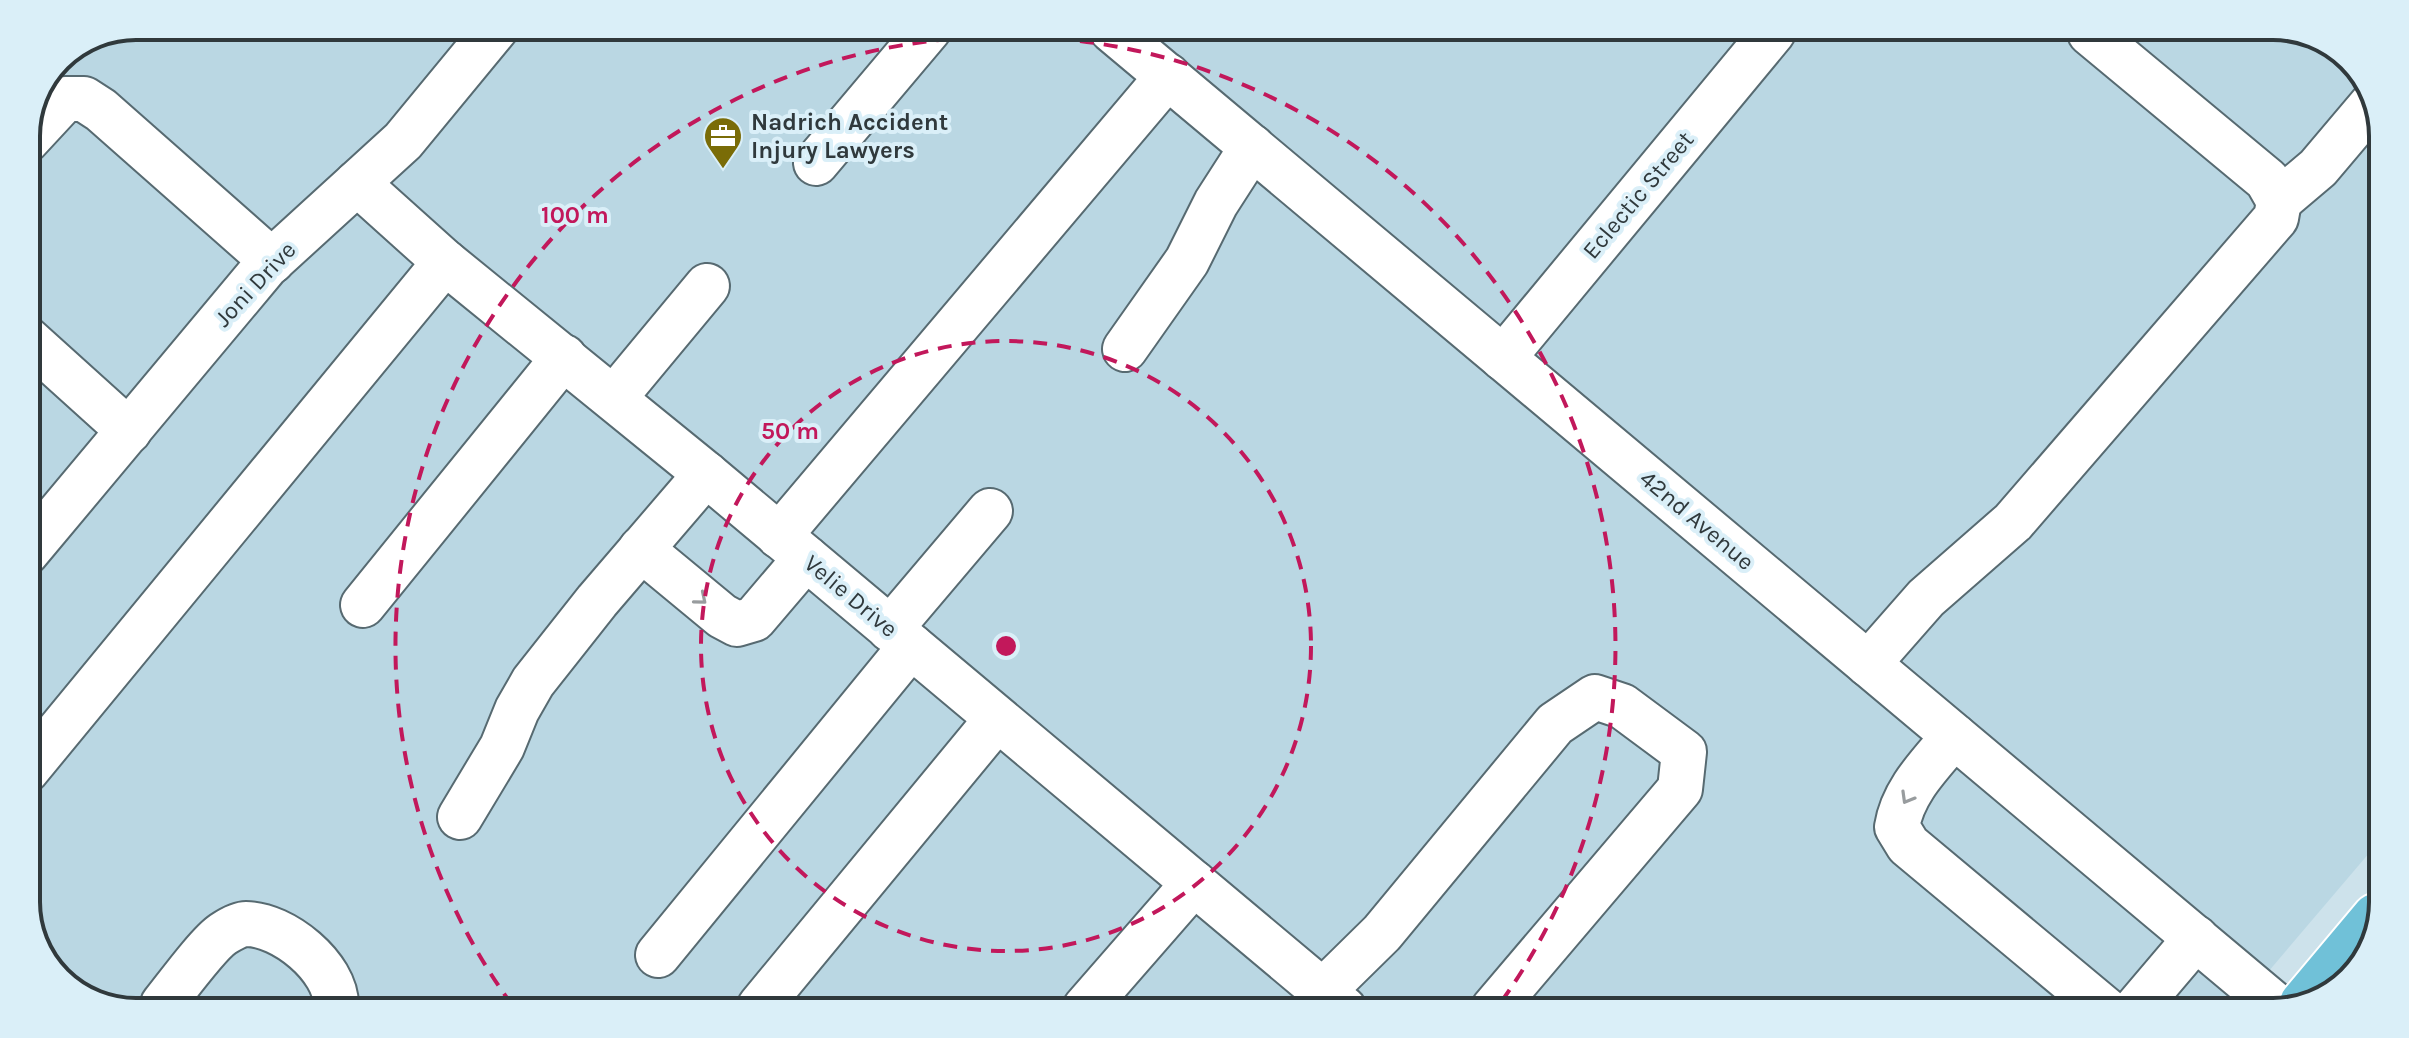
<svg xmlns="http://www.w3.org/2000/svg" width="2409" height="1038" viewBox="0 0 2409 1038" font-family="Karla,sans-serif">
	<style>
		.built { fill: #bad7e3 }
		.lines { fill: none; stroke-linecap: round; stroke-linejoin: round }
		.minor-casing { stroke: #576a71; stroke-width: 48 }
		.major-casing { stroke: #fff; stroke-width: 48 }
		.minor { stroke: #fff; stroke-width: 44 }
		.major { stroke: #70c1d8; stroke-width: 44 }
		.oneway { stroke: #989c9e }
		.ring { fill: none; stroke: #c2185b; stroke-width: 4; stroke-dasharray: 14 10 }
		.labels { text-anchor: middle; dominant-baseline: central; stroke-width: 8; stroke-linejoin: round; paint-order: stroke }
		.poi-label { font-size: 24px; font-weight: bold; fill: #30393c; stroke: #daeff8; text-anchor: start }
		.street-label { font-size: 24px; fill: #30393c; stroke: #daeff8 }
		.rim { fill: none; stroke: #30393c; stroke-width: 4 }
		.centre { fill: #c2185b; stroke: #daeff8; stroke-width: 4 }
		.ring-label { font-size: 24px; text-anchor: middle; font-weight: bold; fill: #c2185b; stroke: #daeff8; stroke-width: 8; stroke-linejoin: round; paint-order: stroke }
	</style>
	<rect width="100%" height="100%" fill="#cde2eb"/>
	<path class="built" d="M136,26L2315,34L2361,69L2383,128L2376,845L2234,1012L94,1004L48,969L26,910V129L58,58Z"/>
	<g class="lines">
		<g class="minor-casing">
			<g id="minor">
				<path d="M1112,30L2281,1010"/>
				<path d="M26,141L65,99H84L101,110L272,261"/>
				<path d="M816,163L929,29"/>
				<path d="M357,183L445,262L706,474L1344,1009"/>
				<path d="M2279,201L2318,168L2373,103"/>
				<path d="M26,338L129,431"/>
				<path d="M1125,349L1187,261L1216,203L1252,147"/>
				<path d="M1503,358L1773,32"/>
				<path d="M614,398L707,286"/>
				<path d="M779,536L1168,76"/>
				<path d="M641,549L722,616L737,624L754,619L806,558"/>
				<path d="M26,553L266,266L403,141L497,27"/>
				<path d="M363,605L564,357"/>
				<path d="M890,629L990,511"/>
				<path d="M1868,664L1926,598L2013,522L2276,218L2279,201L2267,180L2090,33"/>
				<path d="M1954,736C1931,764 1903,790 1897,827L1908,845L2107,1011"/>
				<path d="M26,771L445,262"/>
				<path d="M460,817L502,747L517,710L533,682L597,601L706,474"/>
				<path d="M658,955L911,646"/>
				<path d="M1323,991L1382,933L1555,724L1595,697L1622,706L1684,752L1680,789L1493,1009"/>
				<path d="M163,1004C176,988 208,944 223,934C229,930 240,924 246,924C283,924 336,967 336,1005"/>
				<path d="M760,1006L997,719"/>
				<path d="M1085,1008L1194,883"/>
				<path d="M2134,1011L2196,938"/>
			</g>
		</g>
		<g class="major-casing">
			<path id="major" d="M2302,1003L2375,916"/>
		</g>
		<use href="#minor" class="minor"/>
		<use href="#major" class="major"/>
	</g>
	<defs><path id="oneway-chevron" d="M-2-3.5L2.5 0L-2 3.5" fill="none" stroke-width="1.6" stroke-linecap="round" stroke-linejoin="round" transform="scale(2)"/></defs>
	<g class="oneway">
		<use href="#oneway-chevron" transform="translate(701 599) rotate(40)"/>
		<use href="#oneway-chevron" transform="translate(1907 798) rotate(120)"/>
	</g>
	<g class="ring">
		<circle cx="1006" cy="646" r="305"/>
		<path d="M512 1005A610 610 0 1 1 1496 1009"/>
	</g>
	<defs>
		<g id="office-pin" transform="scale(2)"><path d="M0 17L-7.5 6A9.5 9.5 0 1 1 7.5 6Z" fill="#7a6c07" stroke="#daeff8"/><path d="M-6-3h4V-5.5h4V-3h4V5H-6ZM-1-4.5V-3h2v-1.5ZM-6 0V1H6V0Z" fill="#fff"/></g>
	</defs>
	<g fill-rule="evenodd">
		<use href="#office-pin" x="723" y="136"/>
	</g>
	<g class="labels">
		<g class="poi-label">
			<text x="751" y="122">Nadrich Accident<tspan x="751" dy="28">Injury Lawyers</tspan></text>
		</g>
		<g class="street-label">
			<text transform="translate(1638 195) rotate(-50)">Eclectic Street</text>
			<text transform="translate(255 284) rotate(-47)">Joni Drive</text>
			<text transform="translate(1697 520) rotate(40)">42nd Avenue</text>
			<text transform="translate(851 596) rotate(40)">Velie Drive</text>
		</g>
	</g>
	<path d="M0 0H2409V1038H0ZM136 40H2273A96 96 0 0 1 2369 136V902A96 96 0 0 1 2273 998H136A96 96 0 0 1 40 902V136A96 96 0 0 1 136 40Z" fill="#daeff8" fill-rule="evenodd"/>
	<path class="rim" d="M136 40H2273A96 96 0 0 1 2369 136V902A96 96 0 0 1 2273 998H136A96 96 0 0 1 40 902V136A96 96 0 0 1 136 40Z"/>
	<circle cx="1006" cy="646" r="12" class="centre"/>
	<g class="ring-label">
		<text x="575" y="223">100 m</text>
		<text x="790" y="439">50 m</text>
	</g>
</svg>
